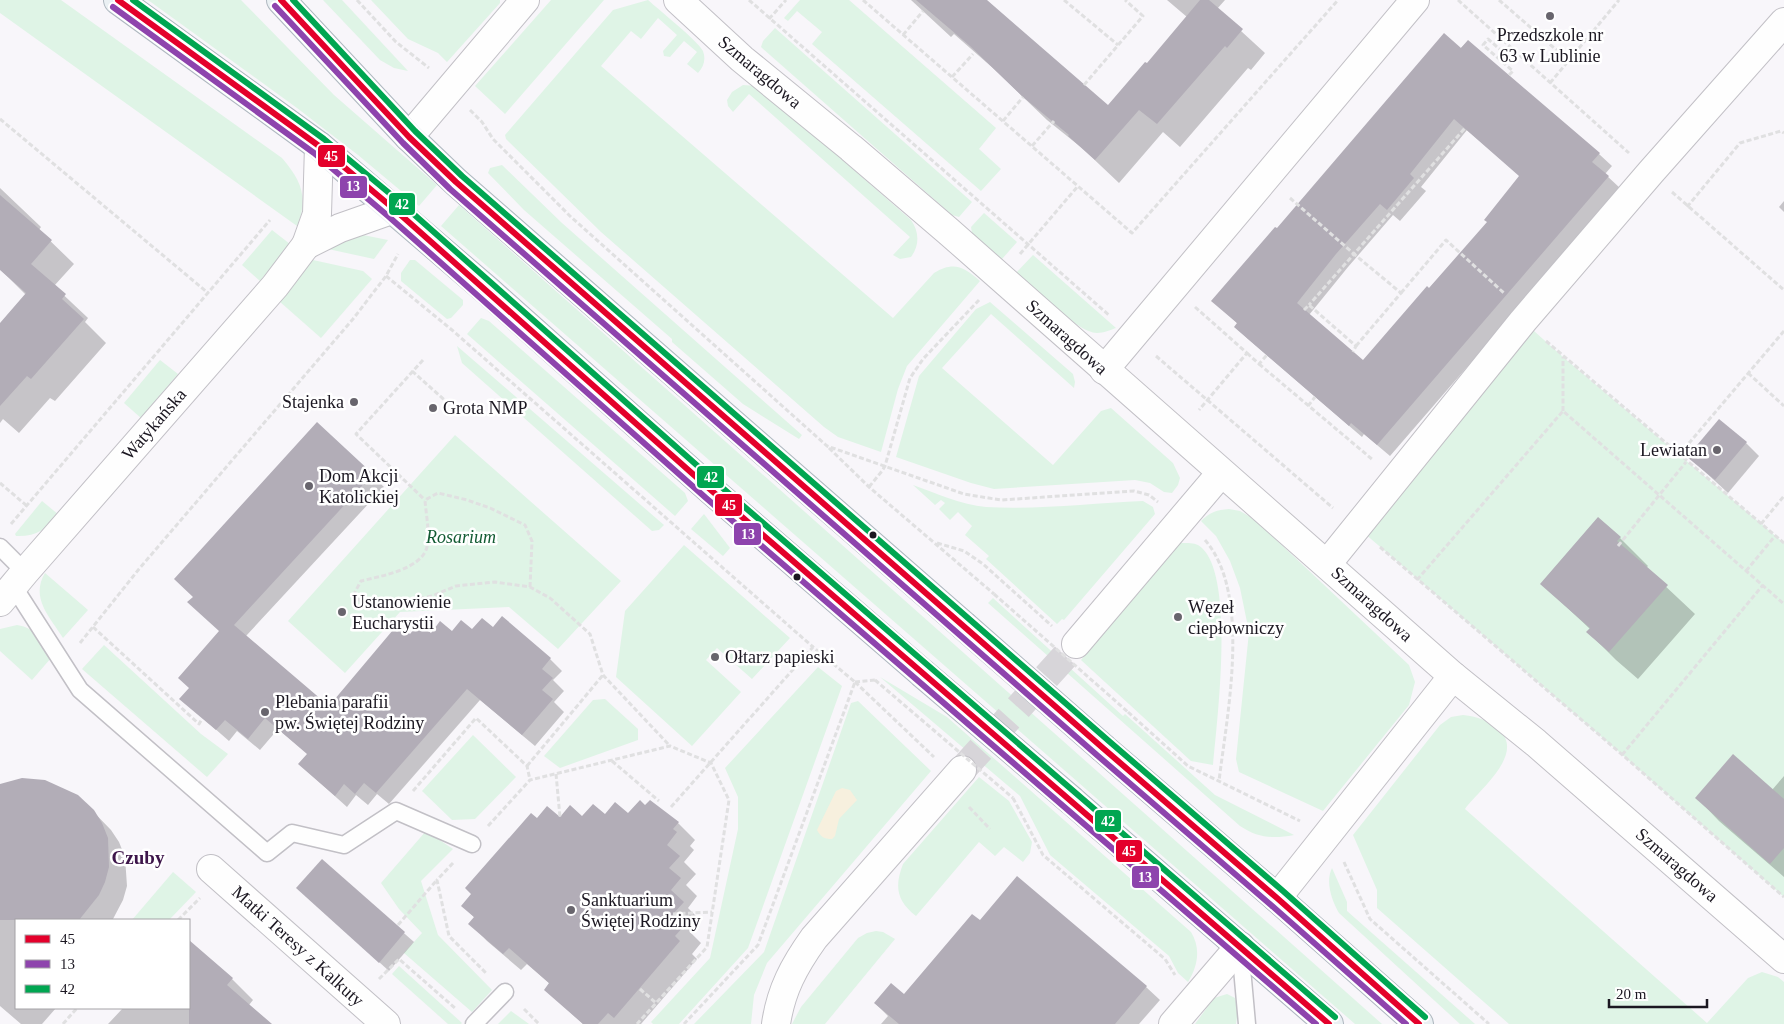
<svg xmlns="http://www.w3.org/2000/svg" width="1784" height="1024" viewBox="0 0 1784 1024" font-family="'Times New Roman',serif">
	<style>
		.green { fill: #dff4e6 }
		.sand { fill: #f7f0de }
		.shadow { fill: #0003; fill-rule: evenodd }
		.building { fill: #b2adb7; fill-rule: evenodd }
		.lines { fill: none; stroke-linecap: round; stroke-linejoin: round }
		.street-tunnel { stroke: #d7d5d9; stroke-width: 28; stroke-dasharray: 28 14; stroke-linecap: butt }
		.lane-casing { stroke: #c2c0c6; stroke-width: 19 }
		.street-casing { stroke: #c2c0c6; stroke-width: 30 }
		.primary-casing { stroke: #aeb7bf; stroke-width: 30 }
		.path { stroke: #e0e0e1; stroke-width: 3; stroke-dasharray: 5 2.5; stroke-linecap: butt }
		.lane { stroke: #fefefe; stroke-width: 16 }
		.street { stroke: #fefefe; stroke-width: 28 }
		.primary { stroke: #eaf0f3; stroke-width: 28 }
		.primary-bridge-casing { stroke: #aeb7bf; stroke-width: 30; stroke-linecap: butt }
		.path-bridge { stroke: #e0e0e1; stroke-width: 3; stroke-dasharray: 5 2.5; stroke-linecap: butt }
		.primary-bridge { stroke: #eaf0f3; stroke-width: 28 }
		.bus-1-casing { stroke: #fff; stroke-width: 10 }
		.bus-2-casing { stroke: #fff; stroke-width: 10 }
		.bus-3-casing { stroke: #fff; stroke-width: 10 }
		.bus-1 { stroke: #e4002b; stroke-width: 6 }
		.bus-2 { stroke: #8e44ad; stroke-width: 6 }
		.bus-3 { stroke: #00a651; stroke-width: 6 }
		.poi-dot { fill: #68656d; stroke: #fff; stroke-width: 2 }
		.bus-dot { fill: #1b1721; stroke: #fff; stroke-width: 2 }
		.labels { text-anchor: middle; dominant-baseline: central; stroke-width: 5; stroke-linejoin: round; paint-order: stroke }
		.poi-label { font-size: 18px; fill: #1b1721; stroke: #fff; text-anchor: start }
		.street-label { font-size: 18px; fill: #1b1721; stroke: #fff }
		.park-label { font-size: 18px; font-style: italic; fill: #125b33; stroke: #fff }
		.neighbourhood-label { font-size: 19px; font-weight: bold; fill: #3d154a; stroke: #fff }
		.line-badge { stroke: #fff; stroke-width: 2 }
		.badge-label { font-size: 14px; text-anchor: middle; font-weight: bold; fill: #fff }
	</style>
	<rect width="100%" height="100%" fill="#f8f6fa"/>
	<g class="green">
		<path d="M0,0H61L282,158C301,180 309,198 297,226L0,13Z"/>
		<path d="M148,0H241L334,95L437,185L419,206L358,155L297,108Z"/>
		<path d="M323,0H342L408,71L394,68L380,60Z"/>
		<path d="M371,0H500V3L447,62L438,53L408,39Z"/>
		<path d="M551,0H604L505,114L475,86Z"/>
		<path d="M648,0C659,10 698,41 703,51C706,59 704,67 698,73L687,64L697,52L684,41L670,57L664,56L663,51L677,35L658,18L641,39L631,31L601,66L893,318L934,273C954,261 964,267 980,281L907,366L898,389L881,452L838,437L824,427L601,232L506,139L505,135L613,10Z"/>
		<path d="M800,0H849L996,128L979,149L1001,169L981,191L812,44L822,32L797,11L788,21L784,18Z"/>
		<path d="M775,28L972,202L959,217L952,215L761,47L763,41Z"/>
		<path d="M743,85L756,86L765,92L911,220C919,231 920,245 911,257L900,259L893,255L910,237L749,94L733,112L728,106L727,100L732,92Z"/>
		<path d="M502,165L562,223L802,435L799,439L743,404L672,342V339L524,210L488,173L490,168Z"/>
		<path d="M459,205L1382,1024H1355L441,226Z"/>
		<path d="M984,213L1017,242L1002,259L972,233L971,227Z"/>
		<path d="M272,230L290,244L260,281L242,265Z"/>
		<path d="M363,235L388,240L374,259L328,249L354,236Z"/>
		<path d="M1033,255L1116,328C1110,330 1104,333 1097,333C1078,333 1032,287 1016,273Z"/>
		<path d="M313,260L363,271L372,279L321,338L279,301Z"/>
		<path d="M410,260H415L463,300V305L451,318L447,319L401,281V273Z"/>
		<path d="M990,302L1073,374L1075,382L1074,388L991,314L942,368L1053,465L1101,411L1111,408L1173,463L1180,478L1178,485L1172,493L1164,492L1150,483L1135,480L994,489L971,483L896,457L919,376L976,309Z"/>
		<path d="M481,318L489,321L685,493L688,501L675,516L467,334Z"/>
		<path d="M1523,321L1563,357L1784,543V897L1618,751L1357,527Z"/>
		<path d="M457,346L664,525L659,530L652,531L462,363Z"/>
		<path d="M160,360L178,374L141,418L124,403Z"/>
		<path d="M455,435L621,581L558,649L509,607L400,612L345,673L288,621Z"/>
		<path d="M913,485C936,493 961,505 986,507C1038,510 1092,503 1143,501L1153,507L1155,514L1064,620L1062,619L1057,624L986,559L989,556L965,535L972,526L958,512L950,520L939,509L945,503L941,500L935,505Z"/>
		<path d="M42,501L59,515C47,529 35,537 16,536L15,534Z"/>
		<path d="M1229,509L1240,511L1254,519L1409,665L1415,682L1409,705L1323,811L1239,772L1236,759L1249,632L1240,588L1230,561L1216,536L1201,521C1210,512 1217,510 1229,509Z"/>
		<path d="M704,514L730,548L723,556L691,529Z"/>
		<path d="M1180,543C1188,543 1196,542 1202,548C1235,579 1217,720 1213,765L1191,761L1081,660Z"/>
		<path d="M684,545L790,638L752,679L717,648L706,660L741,692L692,746L616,677L625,611Z"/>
		<path d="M45,573L88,610L63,638C50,617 30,598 45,573Z"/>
		<path d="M993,598L1123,716L1125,714L1215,795L1294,835C1273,839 1258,838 1240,826L988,603Z"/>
		<path d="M17,625C37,628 41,641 51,658L32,680L0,651V629Z"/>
		<path d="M104,645L201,734L228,754L207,777L82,669Z"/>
		<path d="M818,667L842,686L748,948L679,1024H653L651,1022L710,958L738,829V797L725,768Z"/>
		<path d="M880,677L947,717L1191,932C1201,948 1198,966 1188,982L1178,973L1169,956L1050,855L1020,796Z"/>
		<path d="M605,699L638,729V740L560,768L544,756L593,700Z"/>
		<path d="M858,701L931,771L767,963L754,995L751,1024H694L764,952L851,703Z"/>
		<path d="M1463,715C1479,717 1487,720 1499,730C1526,754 1478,791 1465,809L1707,1023L1748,978L1762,972L1778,977L1784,982V1024H1509L1377,908V890L1353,835L1440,725L1451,717Z"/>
		<path d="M473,735L516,777L475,819L452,820L422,791Z"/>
		<path d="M979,777L1009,801L1032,842L1030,853L1023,862L1004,847L995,856L979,842L916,916C897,901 894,887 903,864Z"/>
		<path d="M426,831L453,849L421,881L438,935L492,990L472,1012L404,953L422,933L399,909L381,883Z"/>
		<path d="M1332,868L1347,902V911L1475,1024H1460L1339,913C1332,901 1325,882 1332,868Z"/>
		<path d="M173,872L196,892L169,920H132Z"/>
		<path d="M876,931L883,932L895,939L825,1024H792L801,1007L858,938L867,933Z"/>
		<path d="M399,966L462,1023L461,1024H448L392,974Z"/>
		<path d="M1227,994L1235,998L1238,1011L1236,1024H1195L1214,998Z"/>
		<path d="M511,1011L529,1024H498Z"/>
	</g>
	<path class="sand" d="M842,788L850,790L857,800L839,819L835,836L832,839C824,839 821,837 817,830L836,791Z"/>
	<g class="shadow">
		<path d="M911,0H985L1108,107L1147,65L1187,17L1167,0H1225L1217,9L1265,53L1251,70L1248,68L1180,147L1163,132L1119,183L1082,148L1047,120L994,69L954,34L951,37Z"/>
		<path d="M1468,41L1599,154L1612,166L1605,174L1621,189L1390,456L1364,434L1362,437L1248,339L1235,327L1238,324L1213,301L1277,230ZM1467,130L1520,176L1488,223L1363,362L1309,315L1348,267L1393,215L1400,221L1426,191L1421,187Z"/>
		<path d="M0,188L41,227L39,230L74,264L54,286L88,318L85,322L106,343L55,401L50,398L19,433L3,419L0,423V325L26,295L0,269Z"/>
		<path d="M1784,201V212L1779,207Z"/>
		<path d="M1746,443L1759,456L1728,493L1689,457Z"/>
		<path d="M372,475L384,487L246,636L329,707L410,636L493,629L550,659L562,671L553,680L564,691L554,702L564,712L535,746L480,700L389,804L377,794L368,805L356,795L347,807L299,764L308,754L278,729L260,750L237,731L229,741L181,699L190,688L180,678Z"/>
		<path d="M1620,538L1648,566L1646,568L1695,614L1638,679L1616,660L1588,632L1590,629L1542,584Z"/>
		<path d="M1784,776V877L1719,821L1697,798L1772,790Z"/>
		<path d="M0,785L78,796L111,830L119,842L125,857L127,886L123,900L113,919L110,920H16V1008H56L42,1024H21L0,1006Z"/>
		<path d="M645,807L678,823L695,840L690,846L694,850L684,862L696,874L686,885L697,896L688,908L700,920L690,932L701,943L692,954L697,959L641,1024H583L546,990L550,984L527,964L521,970L487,941L470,923L475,918L463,906L537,820L628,815Z"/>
		<path d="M322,861L414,942L389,971L307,897Z"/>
		<path d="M193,945L232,979L253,1000L249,1005L271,1024H108L123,1008H189V949Z"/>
		<path d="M1146,987L1160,1000L1139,1024H881L888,1016L875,1003L904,996Z"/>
	</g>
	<g class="building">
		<path d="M916,0H987L1108,105L1145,62L1147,63L1200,0H1209L1243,29L1227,48L1225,46L1157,124L1139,110L1095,160L1068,136L1069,135L1023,97L970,46Z"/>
		<path d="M1444,33L1461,48L1468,40L1600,153L1592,162L1609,176L1377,445L1351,423L1349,426L1234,327L1237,323L1211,301L1275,227L1277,228ZM1454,119L1519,176L1484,220L1487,222L1429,288L1427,286L1363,360L1297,303L1336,254L1380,204L1387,210L1414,178L1410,174Z"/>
		<path d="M0,195L52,240L31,264L66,294L62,299L84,319L31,379L27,376L0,406V323L26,293L0,270Z"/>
		<path d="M1719,419L1747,442L1715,480L1687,457Z"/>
		<path d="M317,422L373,474L234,625L329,706L398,624L410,634L419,623L431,633L440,621L452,631L461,620L472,629L482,618L493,627L502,616L551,658L542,669L553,678L542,690L553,699L522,735L467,689L376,793L364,783L355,794L344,784L335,796L298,764L307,754L265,718L248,739L225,720L216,730L179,699L189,688L178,678L219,631L187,602L193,597L174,579Z"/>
		<path d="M1598,517L1621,537L1617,541L1668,585L1609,652L1586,632L1590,628L1540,584Z"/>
		<path d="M1733,754L1784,799V848L1770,864L1695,798Z"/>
		<path d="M22,778L45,780L78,795L94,810L102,823L108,838L109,867L105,882L99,895L79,920H0V784Z"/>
		<path d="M640,800L645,805L650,800L679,822L673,829L677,832L667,845L680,856L669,868L681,878L671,890L684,902L673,914L685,925L675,936L680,941L614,1018L608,1013L598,1024H583L544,990L549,983L509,948L503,954L468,924L474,917L461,906L471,894L465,888L531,813L537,818L547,806L560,817L570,805L582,816L593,804L605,814L615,802L628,813Z"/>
		<path d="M322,859L405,932L379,963L296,888Z"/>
		<path d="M1017,876L1147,986L1115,1024H899L874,1003L891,983L904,994L972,914L980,920Z"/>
		<path d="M189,940L233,978L227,985L272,1024H189Z"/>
	</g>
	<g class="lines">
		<path class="street-tunnel" d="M962,770L1076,644"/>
		<g class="lane-casing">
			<g id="lane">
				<path d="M0,547L25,572"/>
				<path d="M14,587L80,690L267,853L292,833L344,845L396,811L472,844"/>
				<path d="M1240,946L1247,1024"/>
				<path d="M474,1024L505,992"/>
			</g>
		</g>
		<g class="street-casing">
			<g id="street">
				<path d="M678,0L742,59L851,148L948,231L1453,676L1536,743L1784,959"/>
				<path d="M409,137L525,0"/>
				<path d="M319,146L317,214L306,245L340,228L394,209"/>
				<path d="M1104,370L1415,0"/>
				<path d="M1327,564L1523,321L1651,172L1784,22"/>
				<path d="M0,602L25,572L275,286L306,245"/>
				<path d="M1076,644L1221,473"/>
				<path d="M211,869L386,1024"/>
				<path d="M1277,898L1453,676"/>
				<path d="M776,1024C781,990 794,966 814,938L962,770"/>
				<path d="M1173,1024L1240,946"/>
			</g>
		</g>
		<g class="primary-casing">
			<g id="primary">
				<path d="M118,0L319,146L488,291L712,491L922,673"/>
				<path d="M281,0L409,137L456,182L963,625"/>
				<path d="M1104,749L1277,898L1419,1024"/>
				<path d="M1072,801L1329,1024"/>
			</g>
		</g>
		<g class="path">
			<path d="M357,0L396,42L429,68"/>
			<path d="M749,0L1110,316"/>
			<path d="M863,0L1132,233L1338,0"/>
			<path d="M1064,0L1118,45"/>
			<path d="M1458,0L1629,153"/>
			<path d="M1499,0L1568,60"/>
			<path d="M769,19L786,0"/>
			<path d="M903,35L923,11"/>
			<path d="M1509,75L1513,71L1483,45L1488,39L1511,59L1517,53"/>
			<path d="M952,77L973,54"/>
			<path d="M1550,83L1619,0"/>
			<path d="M1084,85L1143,16L1125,0"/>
			<path d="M470,110L482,122L493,139L571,217L827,446L964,494L1001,500L1134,491L1149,495L1158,502"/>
			<path d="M0,119L208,293"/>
			<path d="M1003,121L1023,97"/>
			<path d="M1032,146L1054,121"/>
			<path d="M1672,192L1784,290"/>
			<path d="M1290,198L1354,254L1309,305"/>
			<path d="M1687,207L1740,143L1781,131L1784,133"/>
			<path d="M1020,254L1078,186"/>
			<path d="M386,276L452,330L813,647"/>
			<path d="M1401,293L1446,240L1505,294"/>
			<path d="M1195,307L1247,353L1199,410"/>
			<path d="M1304,310L1309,305L1356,346L1353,352"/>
			<path d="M1546,341L1784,543"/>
			<path d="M1356,346L1401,293L1354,254L1465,128"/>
			<path d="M1247,353L1259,364L1267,355"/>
			<path d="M1156,356L1333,508"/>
			<path d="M423,360L356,434L425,500"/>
			<path d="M1259,364L1373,460"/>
			<path d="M412,371L458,412"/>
			<path d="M1748,373L1784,406"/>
			<path d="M1308,406L1315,397"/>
			<path d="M1563,411V357"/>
			<path d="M829,448L869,487L994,594"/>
			<path d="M1679,455L1784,331"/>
			<path d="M0,483L27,506"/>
			<path d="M869,487L882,471L885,466L910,378L923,359L979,300"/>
			<path d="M11,524L270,220"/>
			<path d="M1761,524L1784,496"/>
			<path d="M1205,540C1252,594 1227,714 1219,781"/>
			<path d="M937,543L964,551L983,564L1052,626"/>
			<path d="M1618,546L1686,462"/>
			<path d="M1380,547L1618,751L1784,897"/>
			<path d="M1746,571L1775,536"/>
			<path d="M1417,580L1563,411L1784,604"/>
			<path d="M530,587L532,541L525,525L490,508L467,500L438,493L425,500C426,515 430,532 427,547C421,570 380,576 361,581L355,592L356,597L368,608L432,596L456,586L495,582L530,587L550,598L590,634L603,675L670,746"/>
			<path d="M93,627L199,724L202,719"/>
			<path d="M80,643L139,569L353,319L386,276L398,254"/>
			<path d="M855,682L934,757"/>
			<path d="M855,682L875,680"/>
			<path d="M1128,712L1188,766L1300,821"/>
			<path d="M1622,755L1763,585"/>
			<path d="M612,761L659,801"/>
			<path d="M527,766L603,675"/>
			<path d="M556,774L560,817"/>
			<path d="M413,791L476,718L527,766L530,780"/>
			<path d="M1013,798L1043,855L1165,959L1175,975"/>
			<path d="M671,807L813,647L855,682L758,945L684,1024"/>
			<path d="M969,807L990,829"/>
			<path d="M488,826L530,780L670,746L711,763L729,800L707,947L637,1024"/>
			<path d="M1344,862L1370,919L1489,1024"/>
			<path d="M453,863L437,880L449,936L487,974"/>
			<path d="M673,914L712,912"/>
			<path d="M178,920L200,898"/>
			<path d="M398,925L436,881"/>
			<path d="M379,979L399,959L456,1009"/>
			<path d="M640,989L656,1003"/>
			<path d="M524,1009L539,1024"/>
			<path d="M63,1024L77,1008"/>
		</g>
		<use href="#lane" class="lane"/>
		<use href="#street" class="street"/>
		<use href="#primary" class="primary"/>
		<g class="primary-bridge-casing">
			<g id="primary-bridge">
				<path d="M963,625L1104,749"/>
				<path d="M922,673L1072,801"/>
			</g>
		</g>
		<g class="path-bridge">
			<path d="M994,594L1128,712"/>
			<path d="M875,680L1013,798"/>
		</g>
		<use href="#primary-bridge" class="primary-bridge"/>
		<g class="bus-1-casing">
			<g id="bus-1">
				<path d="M118,0L319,146L394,209L712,491L1329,1024"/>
				<path d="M281,0L409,137L456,182L1104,749L1277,898L1419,1024"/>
			</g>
		</g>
		<g class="bus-2-casing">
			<g id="bus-2">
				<path d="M275,6L403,143L450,189L1098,756L1271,905L1406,1024"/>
				<path d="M113,7L314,153L388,216L706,498L1316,1024"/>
			</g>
		</g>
		<g class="bus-3-casing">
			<g id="bus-3">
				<path d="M133,0L324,139L400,202L718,484L1335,1017"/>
				<path d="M293,0L415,131L462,176L1110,742L1283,891L1425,1017"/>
			</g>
		</g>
		<use href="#bus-1" class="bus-1"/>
		<use href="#bus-2" class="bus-2"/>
		<use href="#bus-3" class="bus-3"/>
	</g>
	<g class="poi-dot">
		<circle cx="1550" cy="16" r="5"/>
		<circle cx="354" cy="402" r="5"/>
		<circle cx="433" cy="408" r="5"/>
		<circle cx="1717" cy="450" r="5"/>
		<circle cx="309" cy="486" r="5"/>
		<circle cx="342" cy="612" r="5"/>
		<circle cx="1178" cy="617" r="5"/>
		<circle cx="715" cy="657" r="5"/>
		<circle cx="265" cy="712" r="5"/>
		<circle cx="571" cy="910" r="5"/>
	</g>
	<g class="bus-dot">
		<circle cx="873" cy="535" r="4.5"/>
		<circle cx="797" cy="577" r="4.5"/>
	</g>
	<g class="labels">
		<g class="poi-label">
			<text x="1550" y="35" text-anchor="middle">Przedszkole nr<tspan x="1550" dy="21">63 w Lublinie</tspan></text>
			<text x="344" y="402" text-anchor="end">Stajenka</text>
			<text x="443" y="408">Grota NMP</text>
			<text x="1707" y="450" text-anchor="end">Lewiatan</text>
			<text x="319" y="476">Dom Akcji<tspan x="319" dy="21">Katolickiej</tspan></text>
			<text x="352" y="602">Ustanowienie<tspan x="352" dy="21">Eucharystii</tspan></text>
			<text x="1188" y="607">Węzeł<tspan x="1188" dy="21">ciepłowniczy</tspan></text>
			<text x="725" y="657">Ołtarz papieski</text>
			<text x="275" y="702">Plebania parafii<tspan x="275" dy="21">pw. Świętej Rodziny</tspan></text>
			<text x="581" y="900">Sanktuarium<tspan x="581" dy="21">Świętej Rodziny</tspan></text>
		</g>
		<g class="street-label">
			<text transform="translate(760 72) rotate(40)">Szmaragdowa</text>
			<text transform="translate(1067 337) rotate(42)">Szmaragdowa</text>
			<text transform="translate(154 424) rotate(-49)">Watykańska</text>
			<text transform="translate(1372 604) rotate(42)">Szmaragdowa</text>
			<text transform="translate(1677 865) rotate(41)">Szmaragdowa</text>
			<text transform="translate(298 946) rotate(42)">Matki Teresy z Kalkuty</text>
		</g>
		<g class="park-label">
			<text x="461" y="537">Rosarium</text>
		</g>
		<g class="neighbourhood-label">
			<text x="138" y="857">Czuby</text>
		</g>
	</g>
	<g class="line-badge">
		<rect x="317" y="144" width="29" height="24" rx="5" fill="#e4002b"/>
		<rect x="339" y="175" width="29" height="24" rx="5" fill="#8e44ad"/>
		<rect x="388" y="192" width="28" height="24" rx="5" fill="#00a651"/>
		<rect x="696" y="465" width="29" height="24" rx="5" fill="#00a651"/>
		<rect x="714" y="493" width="29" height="24" rx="5" fill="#e4002b"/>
		<rect x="733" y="522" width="29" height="24" rx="5" fill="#8e44ad"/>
		<rect x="1094" y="809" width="28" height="24" rx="5" fill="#00a651"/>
		<rect x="1115" y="839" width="28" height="24" rx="5" fill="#e4002b"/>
		<rect x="1131" y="865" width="29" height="24" rx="5" fill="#8e44ad"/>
	</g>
	<g class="badge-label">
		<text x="331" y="161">45</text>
		<text x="353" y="191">13</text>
		<text x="402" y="209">42</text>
		<text x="711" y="482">42</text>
		<text x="729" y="510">45</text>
		<text x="748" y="539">13</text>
		<text x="1108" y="826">42</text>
		<text x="1129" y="856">45</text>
		<text x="1145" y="882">13</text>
	</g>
	<rect x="15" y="919" width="175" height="90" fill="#ffffff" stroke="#a4a2a6"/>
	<rect x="25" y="935" width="25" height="8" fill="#e4002b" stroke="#a4a2a6"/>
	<text x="60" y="944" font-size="15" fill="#1b1721">45</text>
	<rect x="25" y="960" width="25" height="8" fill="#8e44ad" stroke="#a4a2a6"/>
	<text x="60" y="969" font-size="15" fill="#1b1721">13</text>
	<rect x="25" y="985" width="25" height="8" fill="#00a651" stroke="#a4a2a6"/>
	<text x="60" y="994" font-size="15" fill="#1b1721">42</text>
	<path d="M1609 999v8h98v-8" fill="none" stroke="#1b1721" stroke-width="2.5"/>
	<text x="1616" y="999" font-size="15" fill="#1b1721" stroke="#ffffff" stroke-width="4" paint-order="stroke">20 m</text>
</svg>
